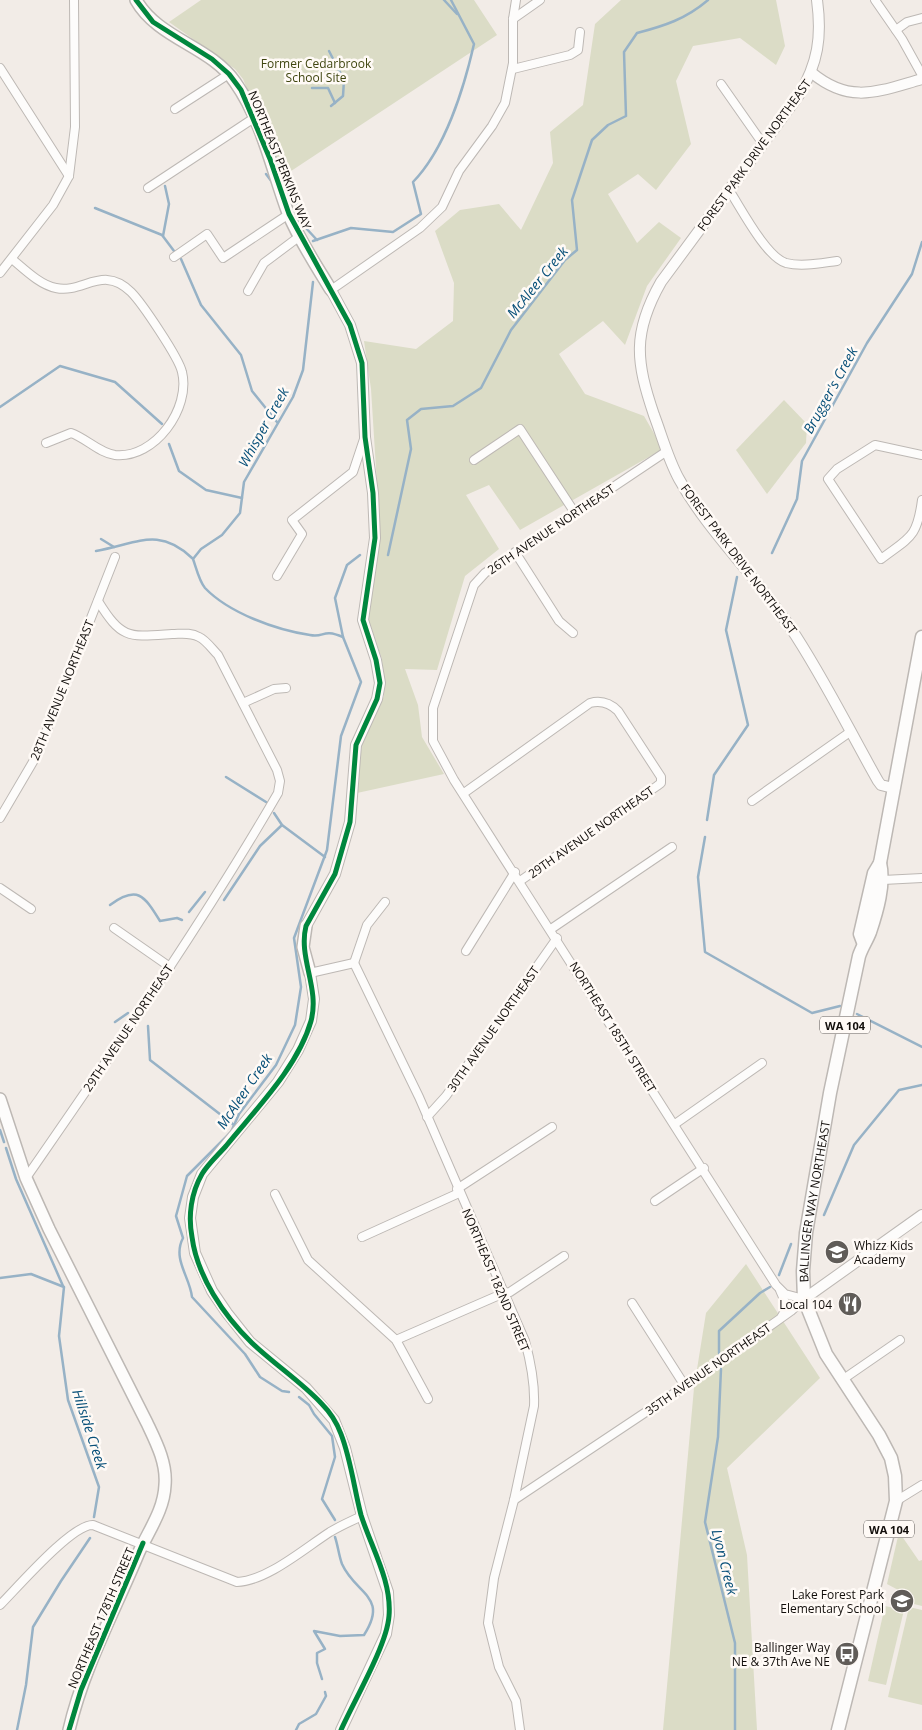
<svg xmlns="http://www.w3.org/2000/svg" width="922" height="1730" viewBox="0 0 922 1730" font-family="'Open Sans',sans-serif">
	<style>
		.green { fill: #dbdcc6 }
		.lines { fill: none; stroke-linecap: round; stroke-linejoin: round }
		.stream { stroke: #97b2c6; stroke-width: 2.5 }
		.minor-casing { stroke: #bdb8b4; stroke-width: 10 }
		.tertiary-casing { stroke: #bdb8b4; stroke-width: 12 }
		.secondary-casing { stroke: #bdb8b4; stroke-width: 14 }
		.primary-casing { stroke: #bdb8b4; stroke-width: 15 }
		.minor { stroke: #fdfcfb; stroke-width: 8 }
		.tertiary { stroke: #fdfcfb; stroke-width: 10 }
		.secondary { stroke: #fdfcfb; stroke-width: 11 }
		.primary { stroke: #fdfcfb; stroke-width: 12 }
		.cycleway-casing { stroke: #fffaf6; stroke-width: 8 }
		.cycleway { stroke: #00873e; stroke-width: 5 }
		.labels { text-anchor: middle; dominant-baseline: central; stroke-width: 5; stroke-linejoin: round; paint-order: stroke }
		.shield { fill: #fffaf6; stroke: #595552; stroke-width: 1 }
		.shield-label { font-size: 11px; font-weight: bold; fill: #120e0b }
		.park-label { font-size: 12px; fill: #3f450f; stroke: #fffaf6 }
		.street-label { font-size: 12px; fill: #120e0b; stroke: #fffaf6 }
		.poi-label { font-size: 12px; fill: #120e0b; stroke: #fffaf6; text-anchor: end }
		.water-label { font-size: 14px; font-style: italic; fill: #085079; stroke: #fffaf6 }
	</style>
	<rect width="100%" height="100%" fill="#f2ece7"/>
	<g class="green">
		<path d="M201,0H474L497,35L282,177L243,79L235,69L169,22Z"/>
		<path d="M621,0H776L785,46L776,65L740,38L693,46L676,81L691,144L656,190L638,174L608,194L637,243L659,222L681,238L647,286L625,345L603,321L559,354L585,394L644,416L663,449L520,530L489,485L466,495L499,549L465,576L437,670L405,669L418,705L422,737L444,774L357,793L362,742L384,696L382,659L368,619L380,532L371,389L364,341L416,349L453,321L454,283L435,231L460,210L499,204L521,230L553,163L550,132L583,105L595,24Z"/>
		<path d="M784,400L807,424L806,443L767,494L736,450Z"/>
		<path d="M746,1264L820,1378L727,1468L747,1555L757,1730H663L694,1388L706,1313Z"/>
		<path d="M899,1532L919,1561L922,1560V1606L906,1602L902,1592L887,1584Z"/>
		<path d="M885,1606L904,1610L886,1685L868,1681Z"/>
		<path d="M909,1607L922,1610V1705L888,1697Z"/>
	</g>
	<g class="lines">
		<g class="stream">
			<path d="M444,0L457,14"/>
			<path d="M329,51L344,80L343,96L331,106"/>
			<path d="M312,88H328L335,103"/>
			<path d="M266,174L272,182"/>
			<path d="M293,193L298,208"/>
			<path d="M95,208L162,235L174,251"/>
			<path d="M301,215L305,227L317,240"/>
			<path d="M163,236L169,204L165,186"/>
			<path d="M313,241L351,228L393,232L421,214L413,182C445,149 464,88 474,44L451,0"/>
			<path d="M181,259L201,305L241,355L252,391L277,422"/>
			<path d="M313,282L303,370L293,397L244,482L240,513L222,535L201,549L193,559C196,567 199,581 205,588C229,613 276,630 310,635C325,638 322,628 343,637"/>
			<path d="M0,407L60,366L115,382L162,424"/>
			<path d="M169,444L179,471L206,490L242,498"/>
			<path d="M101,539L114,547"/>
			<path d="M96,551C137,544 158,526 192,558"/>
			<path d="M772,553L797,499L802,461L867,343L912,274L922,242"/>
			<path d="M388,555L411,449L407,420L421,409L453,406L481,388L511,330L565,260L577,250L572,200L592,140L608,125L626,116L624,52L637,33C664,26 686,19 708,0"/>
			<path d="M226,777L266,802"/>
			<path d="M274,813L282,825L325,857"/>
			<path d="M707,820L714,775L748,725L726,630L737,577"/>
			<path d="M705,837L698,877L705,952L812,1013L840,1006"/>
			<path d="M224,900L260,846L282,825"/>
			<path d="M110,905C137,885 144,895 160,921L177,918L182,920"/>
			<path d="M189,912L205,892"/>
			<path d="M857,1014L922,1047"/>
			<path d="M115,1022L128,1013"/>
			<path d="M148,1026L150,1060L234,1125"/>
			<path d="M0,1130L4,1142"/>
			<path d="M6,1148L16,1179L63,1286"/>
			<path d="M824,1215L854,1145L899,1090L922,1085"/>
			<path d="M779,1275L791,1244"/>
			<path d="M0,1278L31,1274L64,1287L59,1336L68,1400L99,1487L94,1517"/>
			<path d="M719,1353V1331L760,1293L770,1287"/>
			<path d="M721,1369L718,1437L705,1522L735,1643V1730"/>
			<path d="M289,1392L282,1391L260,1377L245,1354L192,1297C190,1277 172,1259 183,1238L176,1216L187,1176L231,1132L239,1114L276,1065L295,1025L301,987L294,938L327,850L341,736L361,682L343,637L335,598L347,565L360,555"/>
			<path d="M299,1397L309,1405L314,1414L332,1436L335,1457L322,1499L335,1520"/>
			<path d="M322,1679L317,1663V1653L325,1649L314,1631L340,1636L364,1635C389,1596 356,1595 342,1564C339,1556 338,1546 335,1537"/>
			<path d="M17,1730L26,1685L33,1627L61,1581L90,1538"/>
			<path d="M296,1730L299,1724L316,1714L326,1696L325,1692"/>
		</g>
		<g class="minor-casing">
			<g id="minor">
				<path d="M875,0L902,39L922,75"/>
				<path d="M513,19L540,0"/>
				<path d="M896,30L907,22L922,18"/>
				<path d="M0,68L69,176"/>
				<path d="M513,69L570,55L578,50L580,32"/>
				<path d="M721,84L763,144"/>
				<path d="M175,109L229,74"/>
				<path d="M148,188L254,118"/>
				<path d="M729,190C741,208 766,257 786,263C802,267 821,263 837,261"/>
				<path d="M174,257L207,234L223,258L289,214"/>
				<path d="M12,259C24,269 40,285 56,288C83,294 103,264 131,292C142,303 179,358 182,372C191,408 155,459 115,455C99,453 86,438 71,433L46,443"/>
				<path d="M0,273L53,205L69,176L75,127L74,0"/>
				<path d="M331,290L420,228L442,207L459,171L492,126L505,103L513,63V19L516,0"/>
				<path d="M248,291L264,263L300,236"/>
				<path d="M667,451L485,573L474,585L433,708V741L454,780L776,1285L785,1294L804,1299"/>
				<path d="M922,455L875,445L837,469L828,479L881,559C910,537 917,538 922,500"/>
				<path d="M474,460L520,429L575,513"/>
				<path d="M515,552L559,621L573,633"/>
				<path d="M277,576L302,534L292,520L353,472L364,439"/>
				<path d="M243,703L274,689L286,688"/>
				<path d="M464,793L590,703C601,700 610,703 618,711L661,777V783L657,786L520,881"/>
				<path d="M752,801L850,732"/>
				<path d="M0,818L37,755L115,557"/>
				<path d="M883,880L922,878"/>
				<path d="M0,888L31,909"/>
				<path d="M114,928L170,967"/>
				<path d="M551,929L672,847"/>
				<path d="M466,951L515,872"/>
				<path d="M354,963L419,1097L525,1341C531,1363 535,1383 534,1406L514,1500L494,1578L488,1623L499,1667L516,1701L520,1730"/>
				<path d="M354,963L367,925L385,902"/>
				<path d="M310,973L354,963"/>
				<path d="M427,1117L446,1096L557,938"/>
				<path d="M675,1124L762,1063"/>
				<path d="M26,1178C113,1052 201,926 278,793L280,781L277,770L218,655C212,649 206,640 199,637C190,632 181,634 172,634C129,637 122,640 98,601"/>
				<path d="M457,1189L552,1127"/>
				<path d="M275,1194L308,1260L396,1340L428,1399"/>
				<path d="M655,1201L704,1168"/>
				<path d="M362,1237L459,1193"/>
				<path d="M780,1290C784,1300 789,1307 782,1316"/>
				<path d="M632,1303L685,1386"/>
				<path d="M396,1340L504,1293L510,1292L564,1256"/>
				<path d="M842,1380L900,1340"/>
				<path d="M514,1500L685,1386L791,1311L804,1299"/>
				<path d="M896,1501L922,1485"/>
				<path d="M0,1605C17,1588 72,1524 93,1525L237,1582C267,1581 305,1548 330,1532C340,1526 351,1521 362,1516"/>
			</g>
		</g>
		<g class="tertiary-casing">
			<g id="tertiary">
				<path d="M817,0C822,37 818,63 799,95L661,282C632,333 636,362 654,415C662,436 668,459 679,479C709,533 756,576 790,627C823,676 849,730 878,781L881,785L893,788"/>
				<path d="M812,73C851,105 879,91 922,79"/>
				<path d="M306,926L335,874L350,822L356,745L377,699L380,683L376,660L363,620L375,538L373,493L365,437L362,363L350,325L331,290"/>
				<path d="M310,973L314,999L311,1021L298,1050L278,1082L202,1174L193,1197L190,1218L195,1253L212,1291L227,1313L250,1342L306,1388L334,1420L345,1448L362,1516L388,1592L389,1615L386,1634L341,1730"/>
				<path d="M804,1299L922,1215"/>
			</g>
		</g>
		<g class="secondary-casing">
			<g id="secondary">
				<path d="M136,0C158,39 210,46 235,82C262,120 272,170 288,213C299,240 316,265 331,290"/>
				<path d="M306,926L303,947L310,973"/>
				<path d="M0,1099L26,1178L49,1229L147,1423C156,1442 167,1463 165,1485C164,1510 149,1530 139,1552C115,1610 83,1669 69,1730"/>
			</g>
		</g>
		<g class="primary-casing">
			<g id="primary">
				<path d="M863,942L860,934L874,873L880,863L922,637"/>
				<path id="s1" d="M838,1730L896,1501L895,1476L891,1458L879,1435L826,1354L804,1299L803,1271L806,1233L830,1093L859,956C862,947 867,940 870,932C877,911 885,884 880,863"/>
			</g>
		</g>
		<use href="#minor" class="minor"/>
		<use href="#tertiary" class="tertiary"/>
		<use href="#secondary" class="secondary"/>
		<use href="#primary" class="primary"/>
		<g class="cycleway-casing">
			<g id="cycleway">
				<path d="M136,0L153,22L212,59L229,74L241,90L270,159L289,214L350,325L362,363L365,437L373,493L375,538L363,620L376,660L380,683L377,699L356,745L350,822L335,874L306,926C298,958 320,988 311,1021C298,1067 255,1110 226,1146C218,1155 208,1164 202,1174C191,1193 188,1216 192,1237C197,1276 224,1316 252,1343C274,1364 300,1381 321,1403C330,1412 337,1423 341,1434C351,1460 354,1488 361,1515C371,1547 392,1581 389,1616C387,1645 354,1701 341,1730"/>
				<path d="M69,1730L81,1690L143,1543"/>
			</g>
		</g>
		<use href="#cycleway" class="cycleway"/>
	</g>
	<defs>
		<g id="school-disc" transform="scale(1.25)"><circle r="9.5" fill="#605c58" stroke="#fffaf6"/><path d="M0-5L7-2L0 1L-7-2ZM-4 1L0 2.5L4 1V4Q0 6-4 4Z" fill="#fff"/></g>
		<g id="restaurant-disc" transform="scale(1.25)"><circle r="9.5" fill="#605c58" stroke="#fffaf6"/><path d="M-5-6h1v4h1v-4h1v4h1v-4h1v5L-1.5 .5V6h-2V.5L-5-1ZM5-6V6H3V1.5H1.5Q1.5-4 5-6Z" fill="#fff"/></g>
		<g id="bus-disc" transform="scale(1.25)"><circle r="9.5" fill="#605c58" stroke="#fffaf6"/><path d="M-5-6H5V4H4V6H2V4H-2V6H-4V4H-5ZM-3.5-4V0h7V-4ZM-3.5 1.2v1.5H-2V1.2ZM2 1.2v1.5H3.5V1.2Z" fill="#fff"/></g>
	</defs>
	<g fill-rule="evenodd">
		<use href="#school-disc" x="837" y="1252"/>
		<use href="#restaurant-disc" x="850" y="1304"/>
		<use href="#school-disc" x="902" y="1601"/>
		<use href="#bus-disc" x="847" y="1654"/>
	</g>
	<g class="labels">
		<g class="shield">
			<rect x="820" y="1016.5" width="50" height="17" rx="4"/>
			<rect x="864" y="1520.5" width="50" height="17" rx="4"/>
		</g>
		<g class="shield-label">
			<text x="845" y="1025">WA 104</text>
			<text x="889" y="1529">WA 104</text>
		</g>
		<g class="park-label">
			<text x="316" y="63">Former Cedarbrook<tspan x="316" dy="14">School Site</tspan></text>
		</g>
		<g class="street-label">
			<text transform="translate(754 155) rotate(-54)">FOREST PARK DRIVE NORTHEAST</text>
			<text transform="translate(280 160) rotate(68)">NORTHEAST PERKINS WAY</text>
			<text transform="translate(551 529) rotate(-34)">26TH AVENUE NORTHEAST</text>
			<text transform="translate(739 559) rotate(53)">FOREST PARK DRIVE NORTHEAST</text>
			<text transform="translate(62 690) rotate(-68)">28TH AVENUE NORTHEAST</text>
			<text transform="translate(591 832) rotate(-35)">29TH AVENUE NORTHEAST</text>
			<text transform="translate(613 1027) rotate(58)">NORTHEAST 185TH STREET</text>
			<text transform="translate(128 1028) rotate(-56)">29TH AVENUE NORTHEAST</text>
			<text transform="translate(493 1029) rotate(-55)">30TH AVENUE NORTHEAST</text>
			<text stroke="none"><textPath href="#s1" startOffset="560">BALLINGER WAY NORTHEAST</textPath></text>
			<text transform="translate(496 1280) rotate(67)">NORTHEAST 182ND STREET</text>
			<text transform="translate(708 1369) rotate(-35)">35TH AVENUE NORTHEAST</text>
			<text transform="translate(101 1618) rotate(-67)">NORTHEAST 178TH STREET</text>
		</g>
		<g class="poi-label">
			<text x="854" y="1245" text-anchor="start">Whizz Kids<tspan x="854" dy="14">Academy</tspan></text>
			<text x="832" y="1304">Local 104</text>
			<text x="884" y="1594">Lake Forest Park<tspan x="884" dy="14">Elementary School</tspan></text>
			<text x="830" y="1647">Ballinger Way<tspan x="830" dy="14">NE &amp; 37th Ave NE</tspan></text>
		</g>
		<g class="water-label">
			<text transform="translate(537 282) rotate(-51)">McAleer Creek</text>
			<text transform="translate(830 390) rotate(-61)">Brugger's Creek</text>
			<text transform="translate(263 427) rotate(-61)">Whisper Creek</text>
			<text transform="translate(244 1091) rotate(-56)">McAleer Creek</text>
			<text transform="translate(90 1429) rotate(72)">Hillside Creek</text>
			<text transform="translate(725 1562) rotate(76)">Lyon Creek</text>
		</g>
	</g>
</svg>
